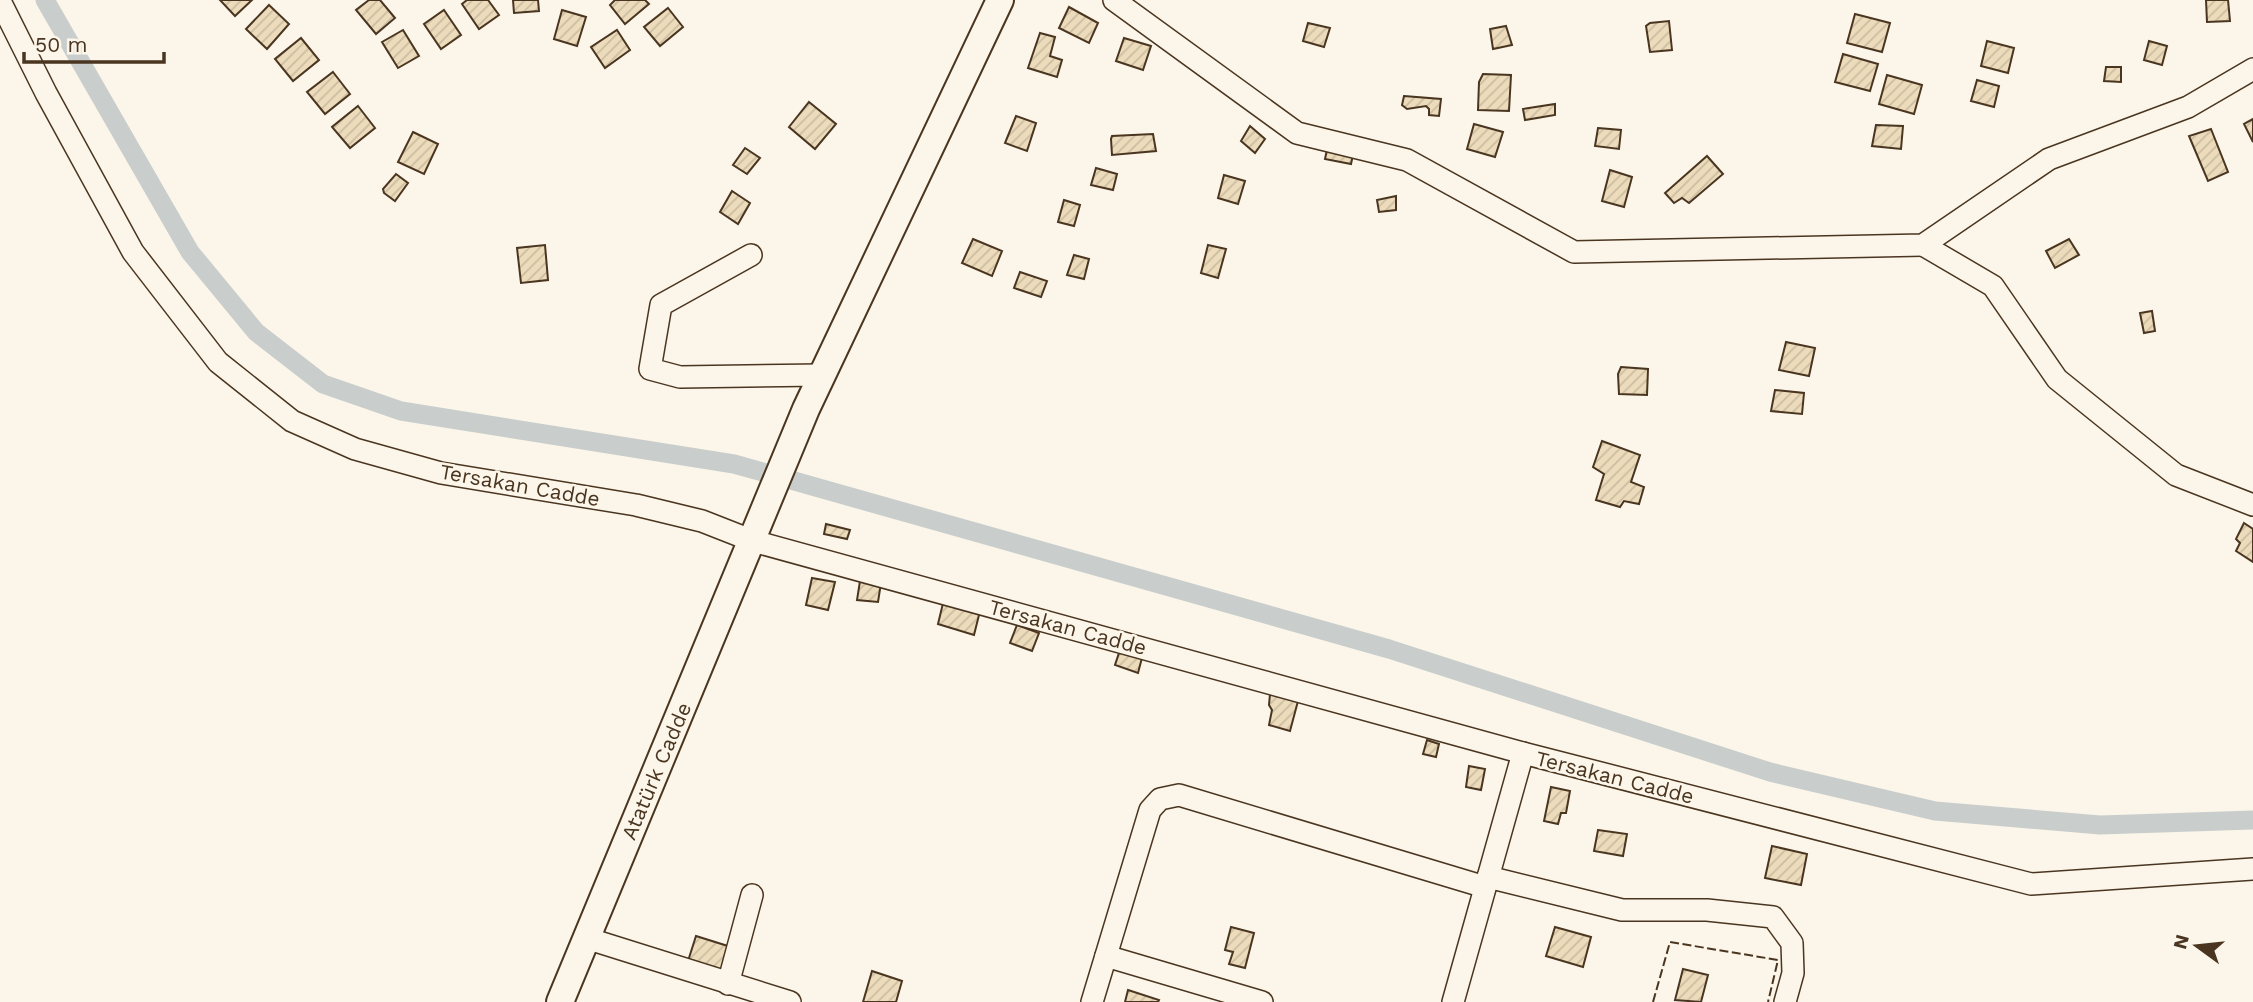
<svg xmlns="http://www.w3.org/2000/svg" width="2253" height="1002" viewBox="0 0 2253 1002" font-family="'Work Sans',sans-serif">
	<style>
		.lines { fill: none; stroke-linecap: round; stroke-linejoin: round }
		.canal { stroke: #c9cecd; stroke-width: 19 }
		.building { fill: url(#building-hatch); stroke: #4a3520; stroke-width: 2 }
		.minor-casing { stroke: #4a3520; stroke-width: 24 }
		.major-casing { stroke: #4a3520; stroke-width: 30 }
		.minor { stroke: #fbf6e9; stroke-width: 21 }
		.major { stroke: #fbf6e9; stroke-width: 26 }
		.fence { stroke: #4a3520; stroke-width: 2; stroke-dasharray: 9 3.5; stroke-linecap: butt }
		.labels { text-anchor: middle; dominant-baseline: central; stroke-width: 5; stroke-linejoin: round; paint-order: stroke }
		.street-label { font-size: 21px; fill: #4a3520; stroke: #fbf6e9 }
	</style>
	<defs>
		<pattern id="building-hatch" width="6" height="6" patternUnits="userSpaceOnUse" patternTransform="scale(1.75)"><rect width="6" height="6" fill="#ecdcbc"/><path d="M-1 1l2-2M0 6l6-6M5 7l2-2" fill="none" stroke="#ccbda1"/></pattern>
	</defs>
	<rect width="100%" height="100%" fill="#fbf6e9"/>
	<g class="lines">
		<path class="canal" d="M45,0L190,252L256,332L323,384L401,411L734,464L1389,649L1770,772L1935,811L2100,825L2253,820"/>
	</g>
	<g class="building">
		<path d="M220,0H252L235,16Z"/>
		<path d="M369,0H380L395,18L376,34L356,10Z"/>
		<path d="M467,0H488L499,15L479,29L462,4Z"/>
		<path d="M513,0H538L539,11L514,13Z"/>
		<path d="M615,0H645L649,4L625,24L610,5Z"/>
		<path d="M2206,0H2228L2230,21L2207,22Z"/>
		<path d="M269,5L289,24L267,49L246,29Z"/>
		<path d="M1069,7L1098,23L1089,43L1059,28Z"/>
		<path d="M668,8L683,27L660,46L644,27Z"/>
		<path d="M444,10L461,35L441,49L424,24Z"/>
		<path d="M562,10L586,17L577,46L554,39Z"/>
		<path d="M1855,14L1890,23L1882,52L1847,43Z"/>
		<path d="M1669,21L1672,50L1650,52L1646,26L1650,23Z"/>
		<path d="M1308,23L1330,28L1324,47L1303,41Z"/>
		<path d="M1506,26L1512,45L1493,49L1490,29Z"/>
		<path d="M403,30L419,56L398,68L382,42Z"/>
		<path d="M617,30L630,50L605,68L591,47Z"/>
		<path d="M1040,33L1055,37L1050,56L1062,60L1057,77L1028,68Z"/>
		<path d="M301,38L319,60L293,81L275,59Z"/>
		<path d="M1124,38L1151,46L1143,70L1116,61Z"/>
		<path d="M1987,41L2014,48L2008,73L1981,66Z"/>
		<path d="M2149,41L2167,46L2162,65L2144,60Z"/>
		<path d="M1843,54L1878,64L1870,91L1835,82Z"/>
		<path d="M2106,67H2121V82L2104,81Z"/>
		<path d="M333,72L350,94L325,114L307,92Z"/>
		<path d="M1483,74L1511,75L1509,111L1478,110L1479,82Z"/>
		<path d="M1887,75L1922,85L1914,114L1879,104Z"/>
		<path d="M1977,80L1999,86L1994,107L1971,101Z"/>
		<path d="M1404,96L1441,99L1439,116L1429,115V109L1426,106L1407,109L1402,105Z"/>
		<path d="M809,102L836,124L815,149L789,127Z"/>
		<path d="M1555,104V115L1525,120L1523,109Z"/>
		<path d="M358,106L375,128L350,148L332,127Z"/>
		<path d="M1016,116L1036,123L1027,151L1005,143Z"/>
		<path d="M2253,119V142L2244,124Z"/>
		<path d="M1474,124L1503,132L1495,157L1467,149Z"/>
		<path d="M1876,125L1903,126L1901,149L1872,146Z"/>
		<path d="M1250,126L1265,139L1255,153L1241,141Z"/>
		<path d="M1598,128L1621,130L1619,149L1595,146Z"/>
		<path d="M2211,129L2228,172L2208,181L2189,136Z"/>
		<path d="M413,132L438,144L424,174L398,162Z"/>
		<path d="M1153,134L1156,151L1112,155L1111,139L1112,136Z"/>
		<path d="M1328,145L1354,150L1351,164L1325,159Z"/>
		<path d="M745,148L760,158L747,174L733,165Z"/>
		<path d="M1707,156L1723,174L1689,203L1682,198L1674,203L1665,193Z"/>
		<path d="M1096,168L1117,174L1113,190L1091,185Z"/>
		<path d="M1610,170L1632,177L1624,207L1602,201Z"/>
		<path d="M396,174L408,183L395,201L384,193L383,189Z"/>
		<path d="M1224,175L1245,181L1238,204L1218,198Z"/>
		<path d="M732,191L750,203L738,224L720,212Z"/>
		<path d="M1396,196V210L1379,212L1377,200Z"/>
		<path d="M1064,200L1080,205L1074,226L1058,222Z"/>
		<path d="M973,239L1002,251L992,276L962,263Z"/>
		<path d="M2069,239L2079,255L2055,268L2046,251Z"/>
		<path d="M545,245L548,280L521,283L517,248Z"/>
		<path d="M1208,245L1226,249L1218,278L1201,273Z"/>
		<path d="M1074,255L1089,259L1084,279L1067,275Z"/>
		<path d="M1020,272L1047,281L1041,297L1014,288Z"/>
		<path d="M2152,311L2155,331L2144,333L2140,313Z"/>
		<path d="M1786,342L1815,348L1809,376L1779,370Z"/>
		<path d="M1621,367L1648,369L1647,395L1619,394L1618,374Z"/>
		<path d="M1775,390L1804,393L1802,414L1771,411Z"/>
		<path d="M1602,441L1640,455L1631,482L1644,487L1639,504L1624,501L1620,507L1596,500L1604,474L1593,467Z"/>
		<path d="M2244,523L2253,529V562L2236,551L2240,543L2236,539Z"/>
		<path d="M826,524L850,530L847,539L824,534Z"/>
		<path d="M812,578L835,582L828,610L806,605Z"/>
		<path d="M860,581L881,583L878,602L857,600Z"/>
		<path d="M944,599L980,611L974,635L938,624Z"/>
		<path d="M1017,625L1039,633L1032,651L1010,643Z"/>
		<path d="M1121,647L1143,654L1138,673L1115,665Z"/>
		<path d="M1270,694L1298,701L1290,731L1269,725L1272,710L1269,705Z"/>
		<path d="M1427,740L1439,744L1436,757L1423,754Z"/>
		<path d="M1469,766L1485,769L1481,790L1466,787Z"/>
		<path d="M1551,787L1570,791L1566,813H1561L1558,824L1544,821Z"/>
		<path d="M1598,830L1627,834L1623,856L1594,851Z"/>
		<path d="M1772,846L1807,854L1801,885L1765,878Z"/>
		<path d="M1231,927L1254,933L1245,968L1229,964L1233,952L1225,950Z"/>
		<path d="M1555,927L1591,937L1583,967L1546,956Z"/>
		<path d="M696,936L731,947L724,972L688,961Z"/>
		<path d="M1683,969L1708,975L1701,1002L1675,1000Z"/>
		<path d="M872,971L902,981L896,1002H863Z"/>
		<path d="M1128,990L1159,1000L1158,1002H1125Z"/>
	</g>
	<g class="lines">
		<g class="minor-casing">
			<g id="minor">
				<path d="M1114,0L1297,133L1407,160L1574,252L1923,245L2049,159L2188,107L2253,69"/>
				<path d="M0,1L46,93L133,252L218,362L292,421L355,449L441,473L636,505L702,521L753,541L1523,753L2031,884L2253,869"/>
				<path d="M1923,245L1993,286L2057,379L2176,475L2253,505"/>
				<path d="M751,255L661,305L650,369L680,377L822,375"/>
				<path d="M1488,877L1622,910H1707L1773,917L1792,943L1793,973L1785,1002"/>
				<path d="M586,938L790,1002"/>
				<path d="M1106,956L1262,1002"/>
				<path d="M728,984L752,895"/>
				<path d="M1092,1002L1150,810L1160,799L1179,795L1485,887"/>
				<path d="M1453,1002L1523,753"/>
			</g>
		</g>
		<g class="major-casing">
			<path id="major" d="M560,1002L806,409L1000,0"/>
		</g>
		<use href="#minor" class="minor"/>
		<use href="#major" class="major"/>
		<path class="fence" d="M1653,1002L1670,942L1778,960L1768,1002"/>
	</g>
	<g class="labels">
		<g class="street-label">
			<text transform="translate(520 485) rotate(10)">Tersakan Cadde</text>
			<text transform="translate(1068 627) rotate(15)">Tersakan Cadde</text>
			<text transform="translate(656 771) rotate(-67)">Atatürk Cadde</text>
			<text transform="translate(1615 777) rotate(14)">Tersakan Cadde</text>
		</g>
	</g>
	<g transform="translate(2197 946) rotate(285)" stroke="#fbf6e9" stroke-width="5" paint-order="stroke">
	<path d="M0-5L12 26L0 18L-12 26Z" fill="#4a3520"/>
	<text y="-10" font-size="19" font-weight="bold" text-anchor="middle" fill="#4a3520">N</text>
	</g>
	<path d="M24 52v10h140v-10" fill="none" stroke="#4a3520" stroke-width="3.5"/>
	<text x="35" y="52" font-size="21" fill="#4a3520" stroke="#fbf6e9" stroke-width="5" paint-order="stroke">50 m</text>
</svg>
